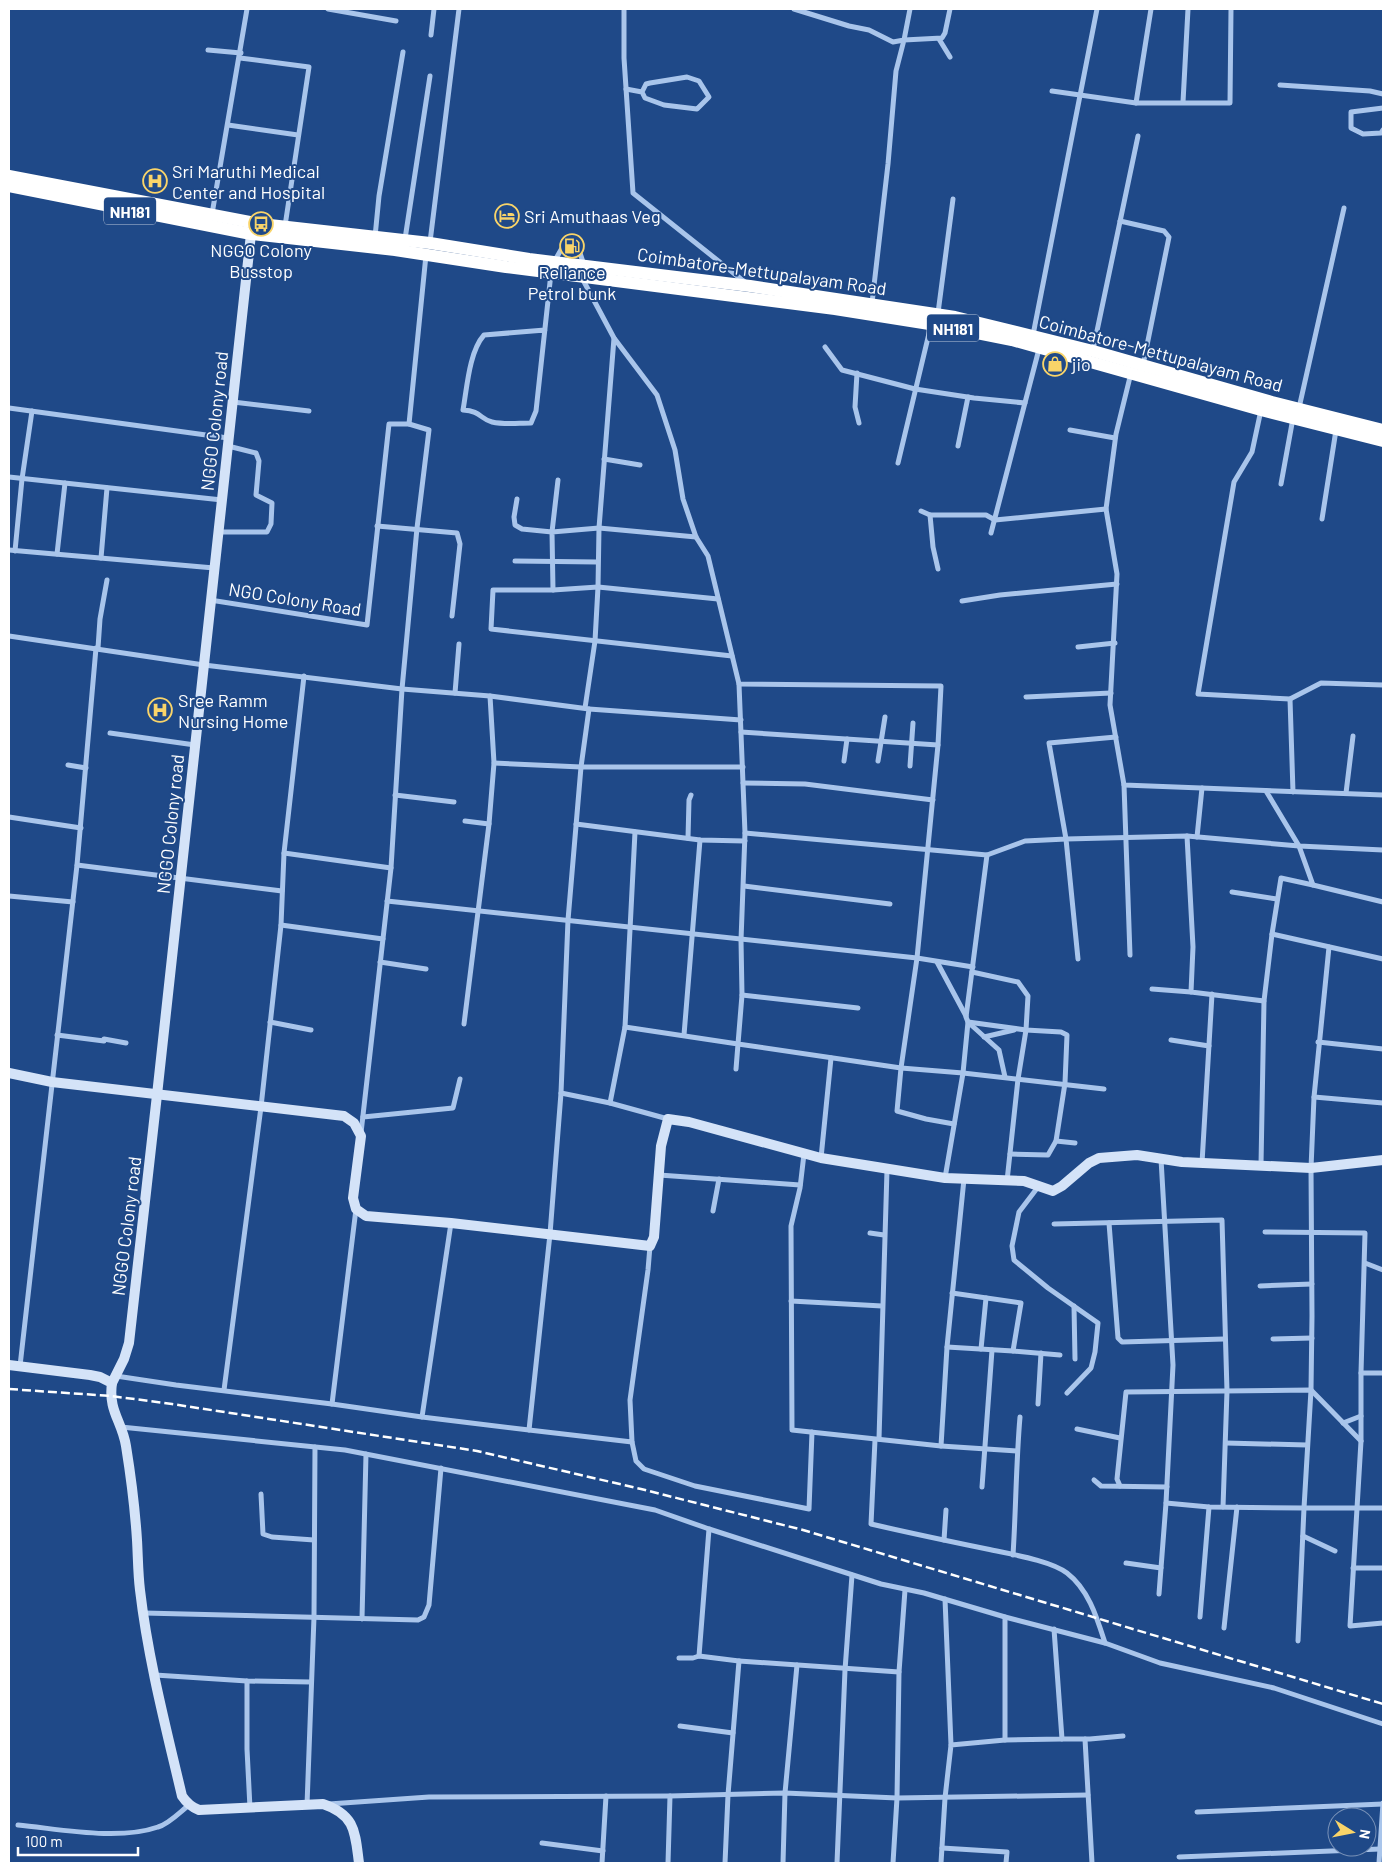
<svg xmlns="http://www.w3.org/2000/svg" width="1392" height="1872" viewBox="0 0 1392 1872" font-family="Barlow,sans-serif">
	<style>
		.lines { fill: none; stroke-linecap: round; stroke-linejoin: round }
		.street { stroke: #a9c5eb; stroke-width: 5 }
		.secondary { stroke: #d4e3f8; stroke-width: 10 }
		.highway { stroke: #fff; stroke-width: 12 }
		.rail { stroke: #fff; stroke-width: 2.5; stroke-dasharray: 9 4; stroke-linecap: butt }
		.labels { text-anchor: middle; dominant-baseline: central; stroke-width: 4; stroke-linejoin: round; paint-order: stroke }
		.shield { fill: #1f4988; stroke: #bcc8db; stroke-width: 1 }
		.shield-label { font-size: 16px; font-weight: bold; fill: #fff }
		.poi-label { font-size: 18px; fill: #fff; stroke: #1f4988; text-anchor: start }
		.street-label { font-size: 18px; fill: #fff; stroke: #1f4988 }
	</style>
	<rect width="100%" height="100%" fill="#1f4988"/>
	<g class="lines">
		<g class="street">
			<path d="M328,9L396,21"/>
			<path d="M624,9V58L633,193L746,283"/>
			<path d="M794,9L849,26L869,30L893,42L904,40L910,9"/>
			<path d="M431,35L434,9"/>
			<path d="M939,39L950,57"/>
			<path d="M208,50L241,53"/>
			<path d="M240,58L309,67L285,226"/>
			<path d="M1280,85L1370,91L1383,94"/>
			<path d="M626,89L642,92L646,84L650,83L687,77L699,81L709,97L697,109L664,105L645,98L642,92"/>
			<path d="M1052,91L1136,103H1230L1231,9"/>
			<path d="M1183,102L1188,9"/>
			<path d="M1136,103L1151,9"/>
			<path d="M1383,108L1351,112V128L1363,134L1381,133L1383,130"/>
			<path d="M228,125L298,135"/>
			<path d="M212,214L247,9"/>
			<path d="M1120,221L1164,231L1169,237L1143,365"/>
			<path d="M375,237L379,196L403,52"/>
			<path d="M405,239L430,76"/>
			<path d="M430,242L459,9"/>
			<path d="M554,262L562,248L579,250L584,265"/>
			<path d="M872,303L888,164L896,71L904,40L942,38L945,33L950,9"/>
			<path d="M938,313L953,199"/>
			<path d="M545,330L484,335C469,352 467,388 463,410C481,411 480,419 492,422C505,425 518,423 531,423L536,411L551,273"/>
			<path d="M1033,335L1097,9"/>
			<path d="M825,347L842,370L915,389L974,398L1025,403"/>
			<path d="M1093,350L1138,136"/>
			<path d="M857,373L855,407L859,423"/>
			<path d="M1131,373L1116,434L1106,509L1117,574L1110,705L1124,785L1383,795"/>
			<path d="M233,402L309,411"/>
			<path d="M9,408L228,438"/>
			<path d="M1299,408L1344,208"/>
			<path d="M1261,410L1252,452L1234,482L1198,694L1290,699L1321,683L1383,685"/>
			<path d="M409,424L426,255"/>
			<path d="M1070,430L1115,438"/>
			<path d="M958,446L968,397"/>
			<path d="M604,459L640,465"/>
			<path d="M898,463L931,325"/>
			<path d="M9,477L222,500"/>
			<path d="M1281,484L1293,418"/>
			<path d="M517,499L514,517L515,525L522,529L552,532L558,480"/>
			<path d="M921,511L930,515"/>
			<path d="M1322,519L1336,430"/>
			<path d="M377,526L457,533L460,544L452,616"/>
			<path d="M218,532H267L271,524L272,503L256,495L259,461L256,453L228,446"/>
			<path d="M991,533L1039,349"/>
			<path d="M9,550L214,568"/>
			<path d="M15,551L22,479L32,411"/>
			<path d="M57,554L65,483"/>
			<path d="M101,558L107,488"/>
			<path d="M515,561L597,562"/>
			<path d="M938,569L933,547L930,515H986L995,520L1106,509"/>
			<path d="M553,590L552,532L599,528L696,537"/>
			<path d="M718,599L598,587L553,590H493L491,629L732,656"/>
			<path d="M210,600L367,625L389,424H409L429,430L417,528L402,689L490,696L589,709L581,767L568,920L561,1093L550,1234L529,1430L422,1417L451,1223"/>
			<path d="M962,601L1000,595L1117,584"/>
			<path d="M9,636L204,665L402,689L391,868L361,1133"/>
			<path d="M1078,647L1115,643"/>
			<path d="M98,648L100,619L107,580"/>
			<path d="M739,684L745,833L741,940L742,995L738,1044L901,1068L917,958L973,967"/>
			<path d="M455,693L459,644"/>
			<path d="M1026,697L1111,693"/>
			<path d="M1290,699L1293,792"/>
			<path d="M585,708L595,641L598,587L599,528L614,338"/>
			<path d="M589,709L741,720"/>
			<path d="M741,732L938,745"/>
			<path d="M110,733L195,745"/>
			<path d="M844,761L847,739"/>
			<path d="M878,761L885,717"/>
			<path d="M494,763L581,767H743"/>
			<path d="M68,765L86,768"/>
			<path d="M910,766L913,723"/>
			<path d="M743,783L805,784L933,800"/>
			<path d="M1124,785L1130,955"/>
			<path d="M1346,793L1353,736"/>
			<path d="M395,795L454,802"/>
			<path d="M9,817L81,828"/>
			<path d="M465,821L489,824"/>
			<path d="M576,824L700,840L745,841"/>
			<path d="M745,833L987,855L1025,841L1066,839L1049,743L1116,737"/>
			<path d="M1187,836L1299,846L1383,850"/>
			<path d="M1197,837L1202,788"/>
			<path d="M688,838L689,800L691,795"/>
			<path d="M284,853L391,868"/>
			<path d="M77,865L282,891"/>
			<path d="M1313,885L1383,902"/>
			<path d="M744,886L890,904"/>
			<path d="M1232,892L1277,899"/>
			<path d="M9,896L73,902"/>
			<path d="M387,901L917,958L938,745L941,686L739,684L708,556L696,537L683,499L675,450L657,395L614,338L582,278"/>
			<path d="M281,925L383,939"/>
			<path d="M1272,934L1383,959"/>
			<path d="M1078,959L1066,839L1187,836L1193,947L1191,992L1264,1001L1272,934L1281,878L1313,885L1299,846L1266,791"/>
			<path d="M380,962L426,969"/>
			<path d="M937,962L966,1016"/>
			<path d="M972,972L1018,982L1028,996L1026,1030L1018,1079L1007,1181"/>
			<path d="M1152,989L1191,992"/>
			<path d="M742,995L858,1008"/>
			<path d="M270,1022L311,1030"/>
			<path d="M968,1022L1026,1030L1061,1032L1067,1035L1065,1083L1056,1141L1048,1155L1010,1154"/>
			<path d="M969,1023L999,1050L1005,1077"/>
			<path d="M464,1024L489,824L494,763L490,696"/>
			<path d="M625,1027L738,1044L736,1069"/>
			<path d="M57,1035L104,1041V1039L126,1043"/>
			<path d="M684,1035L700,840"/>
			<path d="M984,1037L1014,1030"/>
			<path d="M1171,1040L1209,1046"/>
			<path d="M1318,1042L1383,1049"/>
			<path d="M561,1093L610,1103L668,1119"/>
			<path d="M1314,1097L1383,1103"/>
			<path d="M610,1103L625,1027L635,832"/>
			<path d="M363,1117L453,1108L460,1079"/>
			<path d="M954,1124L926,1119L897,1111L901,1068L963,1073L1104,1089"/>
			<path d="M1056,1141L1075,1143"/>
			<path d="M804,1154L800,1188L791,1226L792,1430L941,1446L947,1347L964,1179"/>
			<path d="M821,1158L831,1058"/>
			<path d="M1161,1159L1173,1365L1166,1503L1209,1507L1304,1508L1311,1390L1312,1316L1311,1168L1314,1097L1329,947"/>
			<path d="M1202,1163L1212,994"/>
			<path d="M1261,1165L1264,1001"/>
			<path d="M659,1175L800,1185"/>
			<path d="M945,1178L963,1073L968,1022L966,1017L987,855"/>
			<path d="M1038,1187L1019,1212L1012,1246L1014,1260L1048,1288L1098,1323L1095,1352L1091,1368L1067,1393"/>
			<path d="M713,1211L719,1179"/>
			<path d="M1109,1223L1118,1338L1122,1342L1224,1339"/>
			<path d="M1054,1224L1222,1220L1227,1391L1223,1507"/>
			<path d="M1265,1232L1365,1233L1361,1373V1441L1350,1626L1383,1623"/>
			<path d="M870,1233L884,1235"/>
			<path d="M1365,1263L1383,1270"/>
			<path d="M1260,1286L1312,1284"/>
			<path d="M952,1293L1021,1303L1013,1351"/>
			<path d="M791,1301L882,1306"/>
			<path d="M1074,1306L1075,1359"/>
			<path d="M1273,1339L1312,1338"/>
			<path d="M947,1347L1013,1351L1060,1355"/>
			<path d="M981,1349L986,1298"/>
			<path d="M20,1366L77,865L96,648"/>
			<path d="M1361,1373H1383"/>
			<path d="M116,1376L176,1385L332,1404L356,1209"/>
			<path d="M224,1390L261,1107L281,925L284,853L304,676"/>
			<path d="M332,1404L422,1417"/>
			<path d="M1038,1404L1041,1353"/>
			<path d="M1343,1423L1361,1416"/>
			<path d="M121,1427L345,1450L655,1510L709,1529L881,1584L924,1593L1005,1617L1105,1643L1160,1663L1274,1688L1383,1724"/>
			<path d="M1077,1429L1120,1438"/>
			<path d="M529,1430L632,1442L630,1400L648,1270L650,1246"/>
			<path d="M879,1439L887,1170"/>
			<path d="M875,1440L871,1524C910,1533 948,1541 987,1549C1009,1554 1050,1560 1067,1573C1089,1590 1097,1618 1105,1643"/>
			<path d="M632,1442L636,1461L644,1469L695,1486L809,1509L812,1432"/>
			<path d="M1226,1443L1307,1445"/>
			<path d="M941,1446L1017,1451"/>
			<path d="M1094,1480L1101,1486L1167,1487"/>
			<path d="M1120,1486L1117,1479L1126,1392L1311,1390L1361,1441"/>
			<path d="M982,1487L992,1350"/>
			<path d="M261,1494L263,1534L272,1537L314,1540"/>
			<path d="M1303,1536L1335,1551"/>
			<path d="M944,1540L946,1510"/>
			<path d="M1013,1555C1016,1509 1016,1463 1020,1417"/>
			<path d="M1126,1563L1161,1568"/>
			<path d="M1353,1568H1383"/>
			<path d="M1159,1594L1166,1503"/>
			<path d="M945,1599L951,1745"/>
			<path d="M144,1613L418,1620L424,1617L429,1605L441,1468"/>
			<path d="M1200,1617L1209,1507"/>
			<path d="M362,1619L366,1454"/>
			<path d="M1224,1628L1237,1507"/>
			<path d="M1298,1641L1304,1508H1383"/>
			<path d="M699,1656L709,1529"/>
			<path d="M679,1658H693L699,1656L739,1661"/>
			<path d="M155,1675L247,1681L311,1682"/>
			<path d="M247,1681V1749L250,1808"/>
			<path d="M680,1726L733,1733"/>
			<path d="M1062,1739H1090L1123,1736"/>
			<path d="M1085,1739L1092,1863"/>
			<path d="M1005,1740V1617"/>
			<path d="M329,1804L429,1797L670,1796L785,1793L897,1798L1088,1795"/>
			<path d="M307,1805L314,1617L315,1447"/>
			<path d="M1197,1812L1383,1804"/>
			<path d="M18,1825C60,1829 118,1841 158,1827C169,1824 180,1812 189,1805"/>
			<path d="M542,1843L603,1851"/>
			<path d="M942,1848L1007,1852L1006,1863"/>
			<path d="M1179,1857L1380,1849"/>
			<path d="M602,1863L606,1796"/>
			<path d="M668,1863L670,1796"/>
			<path d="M725,1863L728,1795L739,1661L899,1672"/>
			<path d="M783,1863L785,1793L797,1665"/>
			<path d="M837,1863L845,1670L852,1575"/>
			<path d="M893,1863L897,1798L899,1672L905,1590"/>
			<path d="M941,1863L945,1798L951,1745L1005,1740L1062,1739L1054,1629"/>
			<path d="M1379,1863L1383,1803"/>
		</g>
		<g class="secondary">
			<path d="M9,1073L52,1082L344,1116L354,1123L361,1136L353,1198L356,1209L366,1216L451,1223L650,1246L654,1237L661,1146L668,1119L689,1122L821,1158L945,1178L1024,1181L1053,1191L1062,1186L1089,1163L1099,1158L1137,1155L1182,1162L1311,1168L1383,1160"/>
			<path d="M9,1365L90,1375L100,1377L112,1383C108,1411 122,1421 126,1446C131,1477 135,1509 137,1540C138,1557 138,1574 140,1590C148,1659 166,1728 182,1796C186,1802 191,1807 199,1810L323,1804C356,1815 355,1833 359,1863"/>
			<path d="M112,1383L124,1359L129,1343L157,1095L251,234"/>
		</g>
		<g class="highway">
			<path d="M9,176L261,224L430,243L529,259L750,286L955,317L1093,351L1272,402L1383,430"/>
			<path d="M9,186L251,234L395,250L506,267L835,309L942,326L1012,340L1261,410L1383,441"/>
		</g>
		<path class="rail" d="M9,1389L111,1396L172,1404L477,1451L641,1489L803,1530L1383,1704"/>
	</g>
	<defs>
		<g id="hospital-ring" transform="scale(1.25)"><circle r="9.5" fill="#1f4988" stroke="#f9d469" stroke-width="1.5"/><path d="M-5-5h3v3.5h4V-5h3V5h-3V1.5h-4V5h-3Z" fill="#f9d469"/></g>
		<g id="hotel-ring" transform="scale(1.25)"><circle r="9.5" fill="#1f4988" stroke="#f9d469" stroke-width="1.5"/><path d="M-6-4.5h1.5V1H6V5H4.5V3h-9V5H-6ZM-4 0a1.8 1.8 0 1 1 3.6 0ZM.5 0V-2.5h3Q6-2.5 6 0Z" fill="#f9d469"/></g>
		<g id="bus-ring" transform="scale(1.25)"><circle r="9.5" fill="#1f4988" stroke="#f9d469" stroke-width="1.5"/><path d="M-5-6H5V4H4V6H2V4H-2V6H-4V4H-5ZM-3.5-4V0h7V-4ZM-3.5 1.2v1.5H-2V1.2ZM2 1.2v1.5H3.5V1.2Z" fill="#f9d469"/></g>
		<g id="fuel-ring" transform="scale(1.25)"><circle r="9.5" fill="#1f4988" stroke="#f9d469" stroke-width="1.5"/><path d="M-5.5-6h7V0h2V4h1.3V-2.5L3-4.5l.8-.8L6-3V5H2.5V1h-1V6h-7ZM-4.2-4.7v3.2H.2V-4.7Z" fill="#f9d469"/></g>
		<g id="shop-ring" transform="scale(1.25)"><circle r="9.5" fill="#1f4988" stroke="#f9d469" stroke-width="1.5"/><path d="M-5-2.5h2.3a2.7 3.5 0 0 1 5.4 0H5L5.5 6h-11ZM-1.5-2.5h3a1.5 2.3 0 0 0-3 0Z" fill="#f9d469"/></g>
	</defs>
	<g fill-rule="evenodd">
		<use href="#hospital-ring" x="155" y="181"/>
		<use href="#hotel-ring" x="507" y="216"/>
		<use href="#bus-ring" x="261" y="224"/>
		<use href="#fuel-ring" x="572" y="246"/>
		<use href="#shop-ring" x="1055" y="364"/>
		<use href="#hospital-ring" x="160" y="710"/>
	</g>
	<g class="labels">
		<g class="shield">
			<rect x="104" y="197.5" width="52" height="27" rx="4"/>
			<rect x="927" y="314.5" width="52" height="27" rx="4"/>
		</g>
		<g class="shield-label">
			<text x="130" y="211">NH181</text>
			<text x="953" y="328">NH181</text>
		</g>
		<g class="poi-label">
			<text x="172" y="171">Sri Maruthi Medical<tspan x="172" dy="21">Center and Hospital</tspan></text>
			<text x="524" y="216">Sri Amuthaas Veg</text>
			<text x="261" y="250" text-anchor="middle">NGGO Colony<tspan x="261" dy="21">Busstop</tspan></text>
			<text x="572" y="272" text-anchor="middle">Reliance<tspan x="572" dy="21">Petrol bunk</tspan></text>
			<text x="1072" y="364">jio</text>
			<text x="178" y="700">Sree Ramm<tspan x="178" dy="21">Nursing Home</tspan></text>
		</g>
		<g class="street-label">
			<text transform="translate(762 271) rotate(8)">Coimbatore-Mettupalayam Road</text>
			<text transform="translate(1161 353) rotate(15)">Coimbatore-Mettupalayam Road</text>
			<text transform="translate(214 421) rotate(-84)">NGGO Colony road</text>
			<text transform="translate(295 599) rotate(9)">NGO Colony Road</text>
			<text transform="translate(170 824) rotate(-84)">NGGO Colony road</text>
			<text transform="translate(126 1226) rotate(-83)">NGGO Colony road</text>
		</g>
	</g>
	<rect width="1392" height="1872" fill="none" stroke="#ffffff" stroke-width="20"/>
	<g transform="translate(1352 1832) rotate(100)"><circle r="24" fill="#1f4988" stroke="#7992b8"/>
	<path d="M0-4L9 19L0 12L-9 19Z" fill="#f9d469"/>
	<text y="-8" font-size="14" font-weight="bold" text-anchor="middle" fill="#ffffff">N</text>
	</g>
	<path d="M18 1847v8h120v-8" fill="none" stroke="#ffffff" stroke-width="2.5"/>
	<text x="25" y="1847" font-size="15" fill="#ffffff" stroke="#1f4988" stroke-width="4" paint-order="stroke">100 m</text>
</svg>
